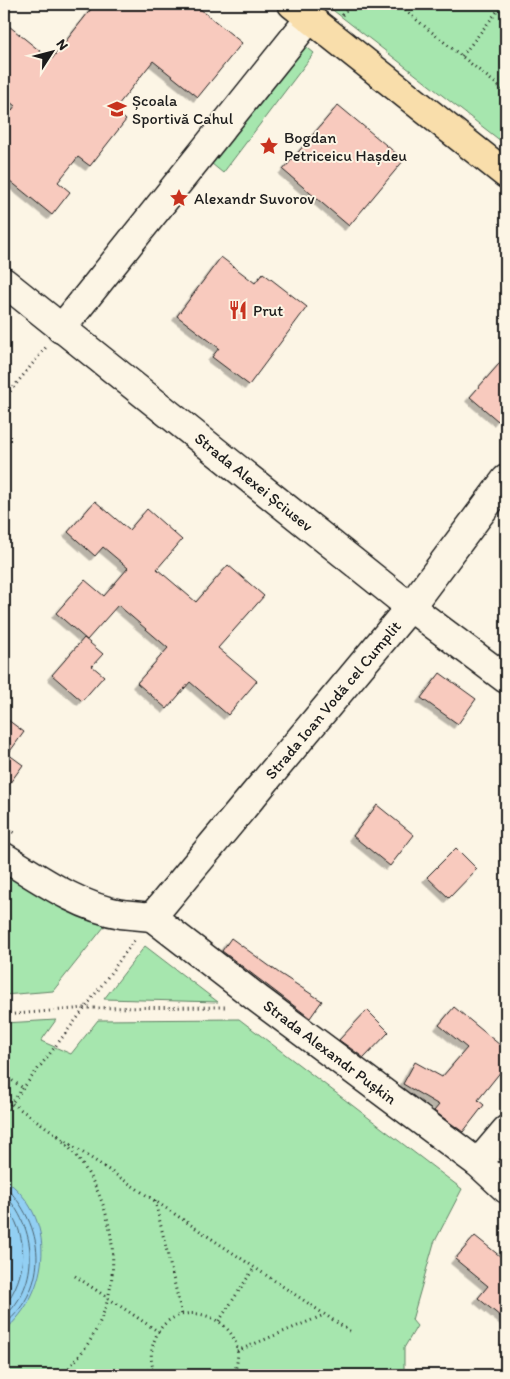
<svg xmlns="http://www.w3.org/2000/svg" width="510" height="1379" viewBox="0 0 510 1379" font-family="Itim,sans-serif">
	<style>
		.green { fill: #a6e6ae; stroke: #618165 }
		.water { fill: #92cff3; stroke: #63879d }
		.lines { fill: none; stroke-linecap: round; stroke-linejoin: round }
		.shore { stroke: #4b6472; stroke-width: 1 }
		.building { fill: #f8cabe; stroke: #1c1c1c; filter: url(#shadow) }
		.minor-casing { stroke: #1c1c1c; stroke-width: 31 }
		.major-casing { stroke: #1c1c1c; stroke-width: 31 }
		.path { stroke: #1c1c1c; stroke-width: 3; stroke-dasharray: 1 4; stroke-linecap: butt }
		.minor { stroke: #fcf5e5; stroke-width: 28 }
		.major { stroke: #f9deab; stroke-width: 28 }
		.labels { text-anchor: middle; dominant-baseline: central; stroke-width: 4; stroke-linejoin: round; paint-order: stroke }
		.poi-label { font-size: 16px; fill: #1c1c1c; stroke: #fcf5e5; text-anchor: start }
		.street-label { font-size: 16px; fill: #1c1c1c; stroke: #fcf5e5 }
	</style>
	<defs>
		<filter id="shadow"><feDropShadow dx="-4.5" dy="4.5" stdDeviation="0" flood-color="#0004"/></filter>
	</defs>
	<rect width="100%" height="100%" fill="#fcf5e5"/>
	<filter id="ink" filterUnits="userSpaceOnUse"><feTurbulence type="fractalNoise" baseFrequency=".02" numOctaves="2"/><feDisplacementMap in="SourceGraphic" scale="10" xChannelSelector="R" yChannelSelector="G"/><feConvolveMatrix kernelMatrix="1 2 1 2 8 2 1 2 1" color-interpolation-filters="sRGB"/></filter>
	<g filter="url(#ink)">
		<g class="green">
			<path d="M325,4H506V145Z"/>
			<path d="M303,44L314,53L223,173L212,164Z"/>
			<path d="M4,861L108,922L53,991L4,995Z"/>
			<path d="M145,946L218,1002L104,999Z"/>
			<path d="M239,1019L462,1189L434,1243L412,1320L417,1326L404,1348V1375H4V1023L56,1020L41,1041L71,1054L98,1020Z"/>
		</g>
		<path class="water" d="M4,1179C58,1216 51,1292 4,1331Z"/>
		<g class="lines">
			<g class="shore">
				<path d="M4,1185C45,1225 51,1286 4,1325"/>
				<path d="M4,1194C37,1227 41,1284 4,1317"/>
				<path d="M4,1204C30,1234 28,1276 4,1306"/>
			</g>
		</g>
		<g class="building">
			<path d="M95,4H194L242,43L198,97L153,61L114,110L126,120L90,166L78,157L58,182L70,192L52,215L4,176V121L15,106L4,97V22L51,60Z"/>
			<path d="M338,105L404,160L349,226L283,170Z"/>
			<path d="M221,257L255,283L263,273L307,307L249,385L212,357L219,348L177,316Z"/>
			<path d="M506,356V411L498,421L470,397Z"/>
			<path d="M95,501L129,530L147,509L182,540L157,569L196,602L228,565L264,596L218,648L257,681L228,715L190,682L167,709L137,683L168,648L118,605L87,640L56,613L85,580L104,596L128,568L103,547L95,556L68,532Z"/>
			<path d="M84,638L103,654L92,666L104,676L82,701L52,675Z"/>
			<path d="M440,673L476,699L458,724L421,698Z"/>
			<path d="M4,717L24,732L8,754L23,765L4,791Z"/>
			<path d="M377,805L414,835L390,866L353,836Z"/>
			<path d="M456,848L477,869L449,898L427,877Z"/>
			<path d="M231,938L279,973L322,1001L310,1018L222,951Z"/>
			<path d="M454,1007L506,1050V1065L478,1100L484,1105L463,1132L434,1111L439,1105L403,1084L415,1062L442,1077L467,1048L439,1025Z"/>
			<path d="M367,1010L389,1032L364,1058L339,1040Z"/>
			<path d="M475,1236L506,1261V1321L478,1298L488,1286L455,1259Z"/>
		</g>
		<g class="lines">
			<g class="minor-casing">
				<g id="minor">
					<path d="M4,282L410,607L506,679"/>
					<path d="M61,329L310,18"/>
					<path d="M4,857C40,879 79,907 121,914C131,915 142,916 152,917"/>
					<path d="M152,917L410,607L506,479"/>
					<path d="M152,917L258,999L478,1163L506,1189"/>
					<path d="M478,1163L506,1130"/>
				</g>
			</g>
			<g class="major-casing">
				<path id="major" d="M292,4L506,174"/>
			</g>
			<g class="path">
				<path d="M397,4L506,92"/>
				<path d="M342,15L351,4"/>
				<path d="M462,56L503,4"/>
				<path d="M4,399L47,346"/>
				<path d="M4,827L16,834"/>
				<path d="M4,1015L85,1008L228,1007"/>
				<path d="M4,1075L23,1088"/>
				<path d="M4,1098L59,1136"/>
				<path d="M4,1113L85,1008L136,938"/>
				<path d="M58,1136L351,1332"/>
				<path d="M155,1201L182,1315"/>
				<path d="M75,1276L159,1332"/>
				<path d="M219,1321L254,1268"/>
				<path d="M237,1351L324,1315"/>
				<path d="M62,1375C73,1364 83,1352 91,1339C130,1274 114,1193 63,1141"/>
				<path d="M128,1375L153,1369"/>
				<path d="M156,1375C151,1366 150,1355 153,1345C168,1286 259,1318 233,1375"/>
			</g>
			<use href="#minor" class="minor"/>
			<use href="#major" class="major"/>
		</g>
	</g>
	<defs>
		<g id="school-bare" transform="scale(1.5)"><path d="M0-5L7-2L0 1L-7-2ZM-4 1L0 2.5L4 1V4Q0 6-4 4Z" fill="#c8321e" stroke="#fcf5e5" stroke-width="2.5" paint-order="stroke"/></g>
		<g id="sight-bare" transform="scale(1.5)"><path d="M0-6L1.8-2.2L6-1.7L2.9 1.2L3.7 5.4L0 3.3L-3.7 5.4L-2.9 1.2L-6-1.7L-1.8-2.2Z" fill="#c8321e" stroke="#fcf5e5" stroke-width="2.5" paint-order="stroke"/></g>
		<g id="restaurant-bare" transform="scale(1.5)"><path d="M-5-6h1v4h1v-4h1v4h1v-4h1v5L-1.5 .5V6h-2V.5L-5-1ZM5-6V6H3V1.5H1.5Q1.5-4 5-6Z" fill="#c8321e" stroke="#fcf5e5" stroke-width="2.5" paint-order="stroke"/></g>
	</defs>
	<g fill-rule="evenodd">
		<use href="#school-bare" x="117" y="109"/>
		<use href="#sight-bare" x="269" y="146"/>
		<use href="#sight-bare" x="179" y="198"/>
		<use href="#restaurant-bare" x="238" y="310"/>
	</g>
	<g class="labels">
		<g class="poi-label">
			<text x="132" y="100">Școala<tspan x="132" dy="18">Sportivă Cahul</tspan></text>
			<text x="284" y="137">Bogdan<tspan x="284" dy="18">Petriceicu Hașdeu</tspan></text>
			<text x="194" y="198">Alexandr Suvorov</text>
			<text x="253" y="310">Prut</text>
		</g>
		<g class="street-label">
			<text transform="translate(254 482) rotate(39)">Strada Alexei Șciusev</text>
			<text transform="translate(333 700) rotate(-50)">Strada Ioan Vodă cel Cumplit</text>
			<text transform="translate(330 1052) rotate(37)">Strada Alexandr Pușkin</text>
		</g>
	</g>
	<rect width="510" height="1379" fill="none" stroke="#fcf5e5" stroke-width="20"/>
	<rect x="10" y="10" width="490" height="1359" fill="none" stroke="#1c1c1c" stroke-width="2" filter="url(#ink)"/>
	<g transform="translate(52 52) rotate(54)" stroke="#fcf5e5" stroke-width="4" paint-order="stroke">
	<path d="M0-4L9 19L0 12L-9 19Z" fill="#1c1c1c"/>
	<text y="-8" font-size="14" font-weight="bold" text-anchor="middle" fill="#1c1c1c">N</text>
	</g>
</svg>
